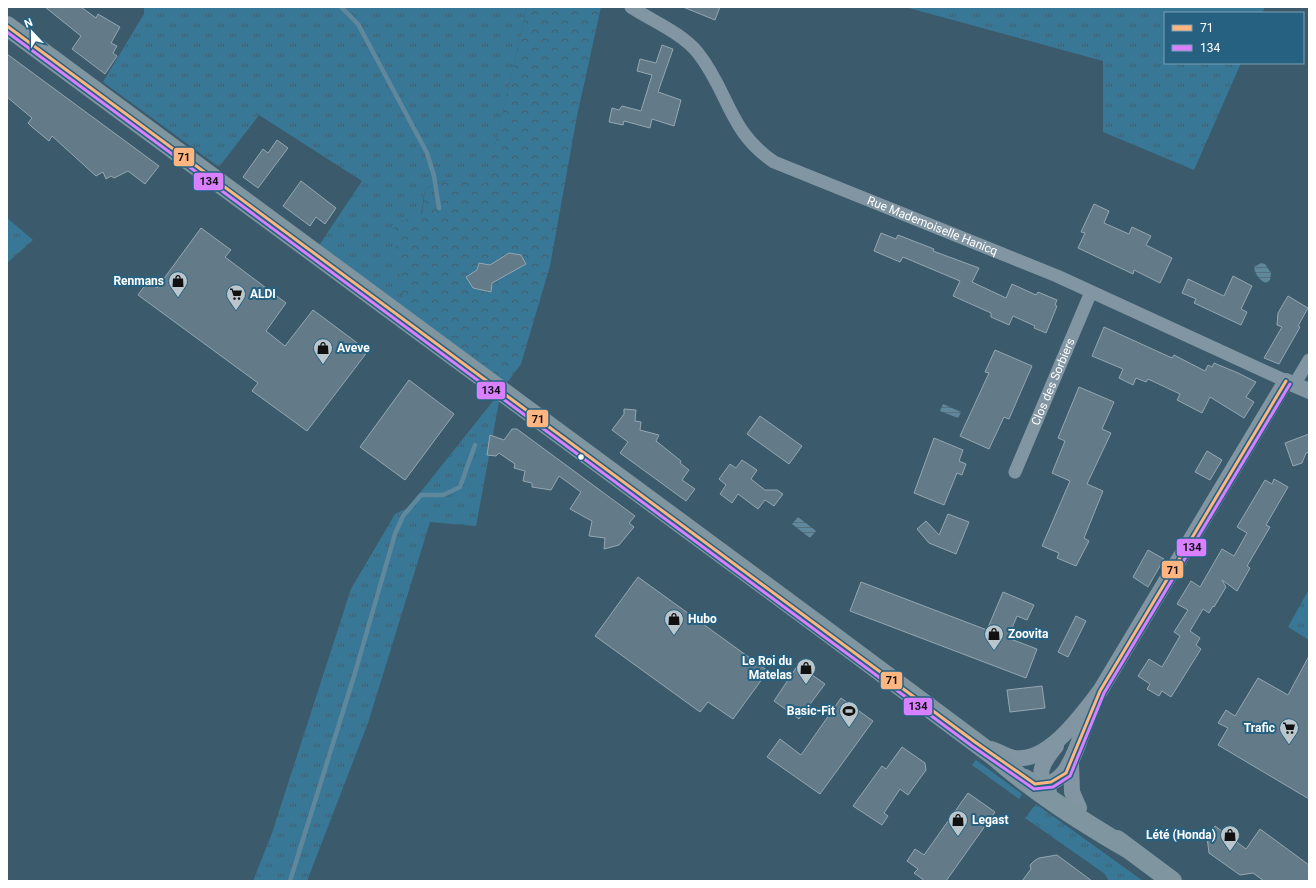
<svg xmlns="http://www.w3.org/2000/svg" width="1316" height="888" viewBox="0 0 1316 888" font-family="Roboto,sans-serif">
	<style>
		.grass { fill: url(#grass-tufts) }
		.forest { fill: url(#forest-crowns) }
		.water { fill: url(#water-rules) }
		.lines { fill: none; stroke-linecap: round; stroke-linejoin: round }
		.stream { stroke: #5f889c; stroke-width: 4.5 }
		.building { fill: #637b88; stroke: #94a7b1 }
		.minor { stroke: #8196a2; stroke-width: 13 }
		.tertiary { stroke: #8196a2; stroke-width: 16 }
		.primary { stroke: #7f95a0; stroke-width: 20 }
		.bus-1-casing { stroke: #266181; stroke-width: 6 }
		.bus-2-casing { stroke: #266181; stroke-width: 6 }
		.bus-1 { stroke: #ffb580; stroke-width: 3 }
		.bus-2 { stroke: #d880ff; stroke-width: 3 }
		.bus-dot { fill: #fff; stroke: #266181; stroke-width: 1.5 }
		.labels { text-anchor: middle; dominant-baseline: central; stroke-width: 4; stroke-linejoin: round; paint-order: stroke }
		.street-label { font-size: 12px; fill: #fff; stroke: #266181 }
		.poi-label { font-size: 12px; font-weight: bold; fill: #fff; stroke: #266181; text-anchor: end }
		.line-badge { stroke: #266181; stroke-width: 1.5 }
		.pale-badge-label { font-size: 11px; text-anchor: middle; font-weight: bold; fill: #111 }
	</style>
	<defs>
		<pattern id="grass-tufts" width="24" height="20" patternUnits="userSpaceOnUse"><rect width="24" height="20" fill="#387796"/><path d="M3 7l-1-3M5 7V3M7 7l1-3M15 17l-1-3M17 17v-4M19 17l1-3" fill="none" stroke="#435f6d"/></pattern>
		<pattern id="forest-crowns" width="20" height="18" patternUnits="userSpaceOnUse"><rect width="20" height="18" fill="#387796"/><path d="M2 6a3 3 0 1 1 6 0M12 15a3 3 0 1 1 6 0" fill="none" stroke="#435f6d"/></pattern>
		<pattern id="water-rules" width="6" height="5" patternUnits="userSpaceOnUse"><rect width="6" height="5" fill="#5f889c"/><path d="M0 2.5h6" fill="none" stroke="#57707c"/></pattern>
	</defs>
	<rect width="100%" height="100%" fill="#3b5b6c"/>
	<g class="grass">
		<path d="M144,7H527L486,185L446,180L425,189L405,320L314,253L362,181L259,115L219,167L103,82L144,14Z"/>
		<path d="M905,7H1265L1262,13H1165V63H1241L1194,170L1103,132V61Z"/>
		<path d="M7,218L33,240L7,263Z"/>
		<path d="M501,391L476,526L430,522L368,723L307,881H253L272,833L351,589L395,514L408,508Z"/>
		<path d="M1309,589V640L1288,627Z"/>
		<path d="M976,760L1022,794L1019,799L972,765Z"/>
		<path d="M1036,804L1143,881H1109L1105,874L1025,818Z"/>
	</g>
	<path class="forest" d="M527,7H601L577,116L550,266L521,364L501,391L405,320L393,224L422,214L425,189L447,180L486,184Z"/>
	<g class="water">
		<path d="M1261,263L1265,264L1271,273L1270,280L1266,283C1259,280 1255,274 1254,267Z"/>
		<path d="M943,404L961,412L958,418L940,411Z"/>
		<path d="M798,517L816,531L810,538L792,524Z"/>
	</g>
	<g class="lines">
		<g class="stream">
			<path d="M341,7L358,24L427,153L434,176L439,208"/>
			<path d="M290,881L355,673L395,534L403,516L421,495H443L460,487L475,445"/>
		</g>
	</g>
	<g class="building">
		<path d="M45,7H81L96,18L98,14L120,27L111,43L117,46L113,53L117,56L105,74L72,49L81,36Z"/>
		<path d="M683,7H720L715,20Z"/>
		<path d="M662,45L673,49L658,92L681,100L674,126L652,119L650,128L624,121L623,125L609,122L612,108L619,110L622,106L641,111L652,75L637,71L640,59L656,63Z"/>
		<path d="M7,54L159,166L145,184L128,171L114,178L111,176L106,179L103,172L96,176L52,136L49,141L32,127L28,123L32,118L7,97Z"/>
		<path d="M277,140L288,148L258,188L243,177L263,149L268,153Z"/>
		<path d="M301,181L336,208L325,224L316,217L310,226L283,206Z"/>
		<path d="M1094,204L1109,211L1104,223L1129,234L1132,227L1151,236L1146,245L1172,258L1160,283L1134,270L1133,274L1078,248L1085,233L1081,232Z"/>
		<path d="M201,228L231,250L225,257L286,303L266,331L285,346L313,310L368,351L307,431L252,391L258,383L138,295L148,281L157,288Z"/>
		<path d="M881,233L896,239L898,235L934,249L933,251L979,268L972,282L1006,298L1012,284L1036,295L1038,292L1057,300L1055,305L1057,306L1046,333L1034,328L1035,326L1013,316L1009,325L991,317V313L953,296L960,281L903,257L900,262L874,251Z"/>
		<path d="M509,253L521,255L526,264L492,283L491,292L473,288L466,277L477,270L479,263L490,265Z"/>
		<path d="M1233,276L1252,286L1241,309L1247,312L1241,325L1194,303L1196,299L1182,293L1188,279L1224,296Z"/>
		<path d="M1288,296L1308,308L1298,326L1300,327L1279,364L1264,358L1282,327L1277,325L1278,313Z"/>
		<path d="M1104,327L1172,358L1174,355L1205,371L1208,365L1212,367L1214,363L1238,373L1256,382L1246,397L1254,402L1244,418L1210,397L1202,413L1177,400L1180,394L1148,379L1146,382L1136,378L1133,385L1119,378L1123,369L1092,356Z"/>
		<path d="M995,350L1032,366L1009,419L1004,417L989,449L960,436L989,373L985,372Z"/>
		<path d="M409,380L454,414L405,480L360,447Z"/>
		<path d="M1079,387L1114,402L1102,429L1111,433L1087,484L1103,491L1084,538L1089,541L1076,566L1057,558L1059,553L1042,546L1070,481L1052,473L1065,441L1058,438Z"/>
		<path d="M624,409L636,410L635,421L641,422L640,430L659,435L656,441L681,461L680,463L689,470L682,480L695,489L686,501L620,453L628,442L612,430L624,414Z"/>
		<path d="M760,416L802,446L789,464L747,434Z"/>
		<path d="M512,429H517L635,516L629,523L634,527L619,545L604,549L605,538L589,536L592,521L570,509L581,492L559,476L551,490L532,487V483L523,481L525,471L514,468L515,464L499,453L496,456L487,455L490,435L504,440Z"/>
		<path d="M1309,434V452L1306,453L1302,463L1293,466L1285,443Z"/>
		<path d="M934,438L963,450L959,461L966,464L962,475L957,473L944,505L914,493Z"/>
		<path d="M1207,451L1222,460L1210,480L1195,472Z"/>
		<path d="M742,460L757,470L751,479L765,490H777L783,494L774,506L765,500L758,509L738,494L732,503L720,494L726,485L719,479L730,464L736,468Z"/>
		<path d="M1274,479L1288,487L1266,525L1270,527L1247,566L1250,568L1237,591L1222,580L1226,587L1214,607L1213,606L1209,613L1203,609L1190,631L1200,638L1196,645L1201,649L1171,697L1162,691L1159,696L1147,689L1150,684L1138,676L1149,659L1162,667L1180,636L1174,632L1188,610L1177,604L1191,581L1200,587L1222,549L1234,556L1247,533L1237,527L1265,480L1272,484Z"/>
		<path d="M948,514L969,522L956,554L929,543L917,529L926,521L939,535Z"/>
		<path d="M1148,550L1164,559L1148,587L1133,577Z"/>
		<path d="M638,577L768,671L733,719L708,702L700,712L595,636Z"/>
		<path d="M861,582L987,630L1003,592L1034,605L1027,620L1017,616L1008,638L1037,649L1026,678L850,611Z"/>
		<path d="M1076,616L1086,621L1068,657L1058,652Z"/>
		<path d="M1309,656V799L1218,745L1228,728L1218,723L1226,710L1235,716L1258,678L1288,695Z"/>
		<path d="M798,665L825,684L799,719L774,701Z"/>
		<path d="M1042,686L1045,708L1010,712L1007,690Z"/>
		<path d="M841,698L873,721L820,794L767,757L780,739L801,755Z"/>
		<path d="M902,747L925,763L926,770L908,795L900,789L884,813L888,816L882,825L853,806L882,766L886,769Z"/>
		<path d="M968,793L995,812L946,881H925L914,873L918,869L907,861L915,849L924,855Z"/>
		<path d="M1215,826L1246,849L1260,829L1309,865V881H1264L1253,873L1240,875L1209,853L1207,837Z"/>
		<path d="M1057,855L1092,881H1022L1031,869L1030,865L1034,861L1039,858Z"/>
	</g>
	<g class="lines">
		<g class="minor">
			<path id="s1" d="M631,7C652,21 682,33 698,53C729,92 728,131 774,162L1057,276L1286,381"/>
			<path d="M1294,385L1309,360"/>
			<path id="s2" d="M1015,472L1091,292"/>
		</g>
		<g class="tertiary">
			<path d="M991,749C998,751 1007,757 1014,758C1049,763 1082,714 1100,691L1286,381L1309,391"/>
			<path d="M1071,763L1072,792L1079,808"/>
			<path d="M1025,777C1067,805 1078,739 1090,712"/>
			<path d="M1049,792C1034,774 1043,762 1056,746"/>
		</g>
		<g class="primary">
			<path d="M7,26L821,627L994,756C1035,792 1081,821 1127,848"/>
			<path d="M1117,840L1172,881"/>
		</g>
		<g class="bus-1-casing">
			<path id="bus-1" d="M7,26L975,742L1035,784L1051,782L1066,773L1100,691L1286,381"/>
		</g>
		<g class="bus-2-casing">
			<path id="bus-2" d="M7,32L972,746L1034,789L1053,787L1070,776L1104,693L1290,384"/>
		</g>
		<use href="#bus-1" class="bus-1"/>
		<use href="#bus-2" class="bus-2"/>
	</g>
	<defs>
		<g id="shop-pin" transform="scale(1)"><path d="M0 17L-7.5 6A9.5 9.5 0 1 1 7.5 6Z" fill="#bac6cc" stroke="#266181"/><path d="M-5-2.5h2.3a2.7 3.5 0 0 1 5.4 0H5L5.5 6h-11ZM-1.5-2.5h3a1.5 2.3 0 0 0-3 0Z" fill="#111"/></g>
		<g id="supermarket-pin" transform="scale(1)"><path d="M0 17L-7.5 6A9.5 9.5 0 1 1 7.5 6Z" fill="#bac6cc" stroke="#266181"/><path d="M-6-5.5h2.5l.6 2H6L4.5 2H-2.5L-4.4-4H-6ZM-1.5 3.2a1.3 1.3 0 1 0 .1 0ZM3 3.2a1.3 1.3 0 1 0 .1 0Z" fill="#111"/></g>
		<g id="stadium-pin" transform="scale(1)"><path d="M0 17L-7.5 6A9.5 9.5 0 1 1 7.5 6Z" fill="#bac6cc" stroke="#266181"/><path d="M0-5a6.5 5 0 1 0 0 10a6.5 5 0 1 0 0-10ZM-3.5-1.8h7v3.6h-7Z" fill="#111"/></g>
	</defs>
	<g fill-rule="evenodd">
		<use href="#shop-pin" x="178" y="281"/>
		<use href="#supermarket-pin" x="236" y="294"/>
		<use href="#shop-pin" x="323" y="348"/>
		<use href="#shop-pin" x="674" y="619"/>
		<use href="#shop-pin" x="994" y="634"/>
		<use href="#shop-pin" x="806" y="668"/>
		<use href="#stadium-pin" x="849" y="711"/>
		<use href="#supermarket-pin" x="1289" y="728"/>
		<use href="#shop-pin" x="958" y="820"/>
		<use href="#shop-pin" x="1230" y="835"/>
	</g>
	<circle class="bus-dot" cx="581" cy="457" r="3.5"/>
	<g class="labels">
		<g class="street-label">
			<text stroke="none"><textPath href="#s1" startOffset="387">Rue Mademoiselle Hanicq</textPath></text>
			<text stroke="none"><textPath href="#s2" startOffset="98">Clos des Sorbiers</textPath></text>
		</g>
		<g class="poi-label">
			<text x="164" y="281">Renmans</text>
			<text x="250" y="294" text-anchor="start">ALDI</text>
			<text x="337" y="348" text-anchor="start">Aveve</text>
			<text x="688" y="619" text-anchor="start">Hubo</text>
			<text x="1008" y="634" text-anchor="start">Zoovita</text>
			<text x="792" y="661">Le Roi du<tspan x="792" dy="14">Matelas</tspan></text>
			<text x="835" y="711">Basic-Fit</text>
			<text x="1275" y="728">Trafic</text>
			<text x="972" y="820" text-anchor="start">Legast</text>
			<text x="1216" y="835">Lété (Honda)</text>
		</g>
	</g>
	<g class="line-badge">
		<rect x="173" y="147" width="22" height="20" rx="4" fill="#ffb580"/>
		<rect x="193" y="172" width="31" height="19" rx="4" fill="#d880ff"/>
		<rect x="476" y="381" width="30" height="19" rx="4" fill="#d880ff"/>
		<rect x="526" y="409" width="23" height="19" rx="4" fill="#ffb580"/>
		<rect x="1176" y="538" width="31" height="19" rx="4" fill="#d880ff"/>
		<rect x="1161" y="560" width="23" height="19" rx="4" fill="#ffb580"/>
		<rect x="880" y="671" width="23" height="19" rx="4" fill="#ffb580"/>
		<rect x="903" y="697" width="30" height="19" rx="4" fill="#d880ff"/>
	</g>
	<g class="pale-badge-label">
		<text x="184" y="161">71</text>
		<text x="209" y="185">134</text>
		<text x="491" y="394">134</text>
		<text x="538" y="423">71</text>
		<text x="1192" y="551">134</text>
		<text x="1173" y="574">71</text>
		<text x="892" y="684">71</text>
		<text x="918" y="710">134</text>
	</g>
	<rect width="1316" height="888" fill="none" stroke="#ffffff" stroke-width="16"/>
	<rect x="1164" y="12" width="140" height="52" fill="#266181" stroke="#7da0b3"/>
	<rect x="1172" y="25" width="20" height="6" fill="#ffb580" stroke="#7da0b3"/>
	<text x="1200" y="32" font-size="12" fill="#ffffff">71</text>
	<rect x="1172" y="45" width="20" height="6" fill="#d880ff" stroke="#7da0b3"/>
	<text x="1200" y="52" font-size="12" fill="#ffffff">134</text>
	<g transform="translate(32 32) rotate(338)" stroke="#266181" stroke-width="3" paint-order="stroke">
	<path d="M0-3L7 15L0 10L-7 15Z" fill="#ffffff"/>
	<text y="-6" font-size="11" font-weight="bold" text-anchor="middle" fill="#ffffff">N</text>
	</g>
</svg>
